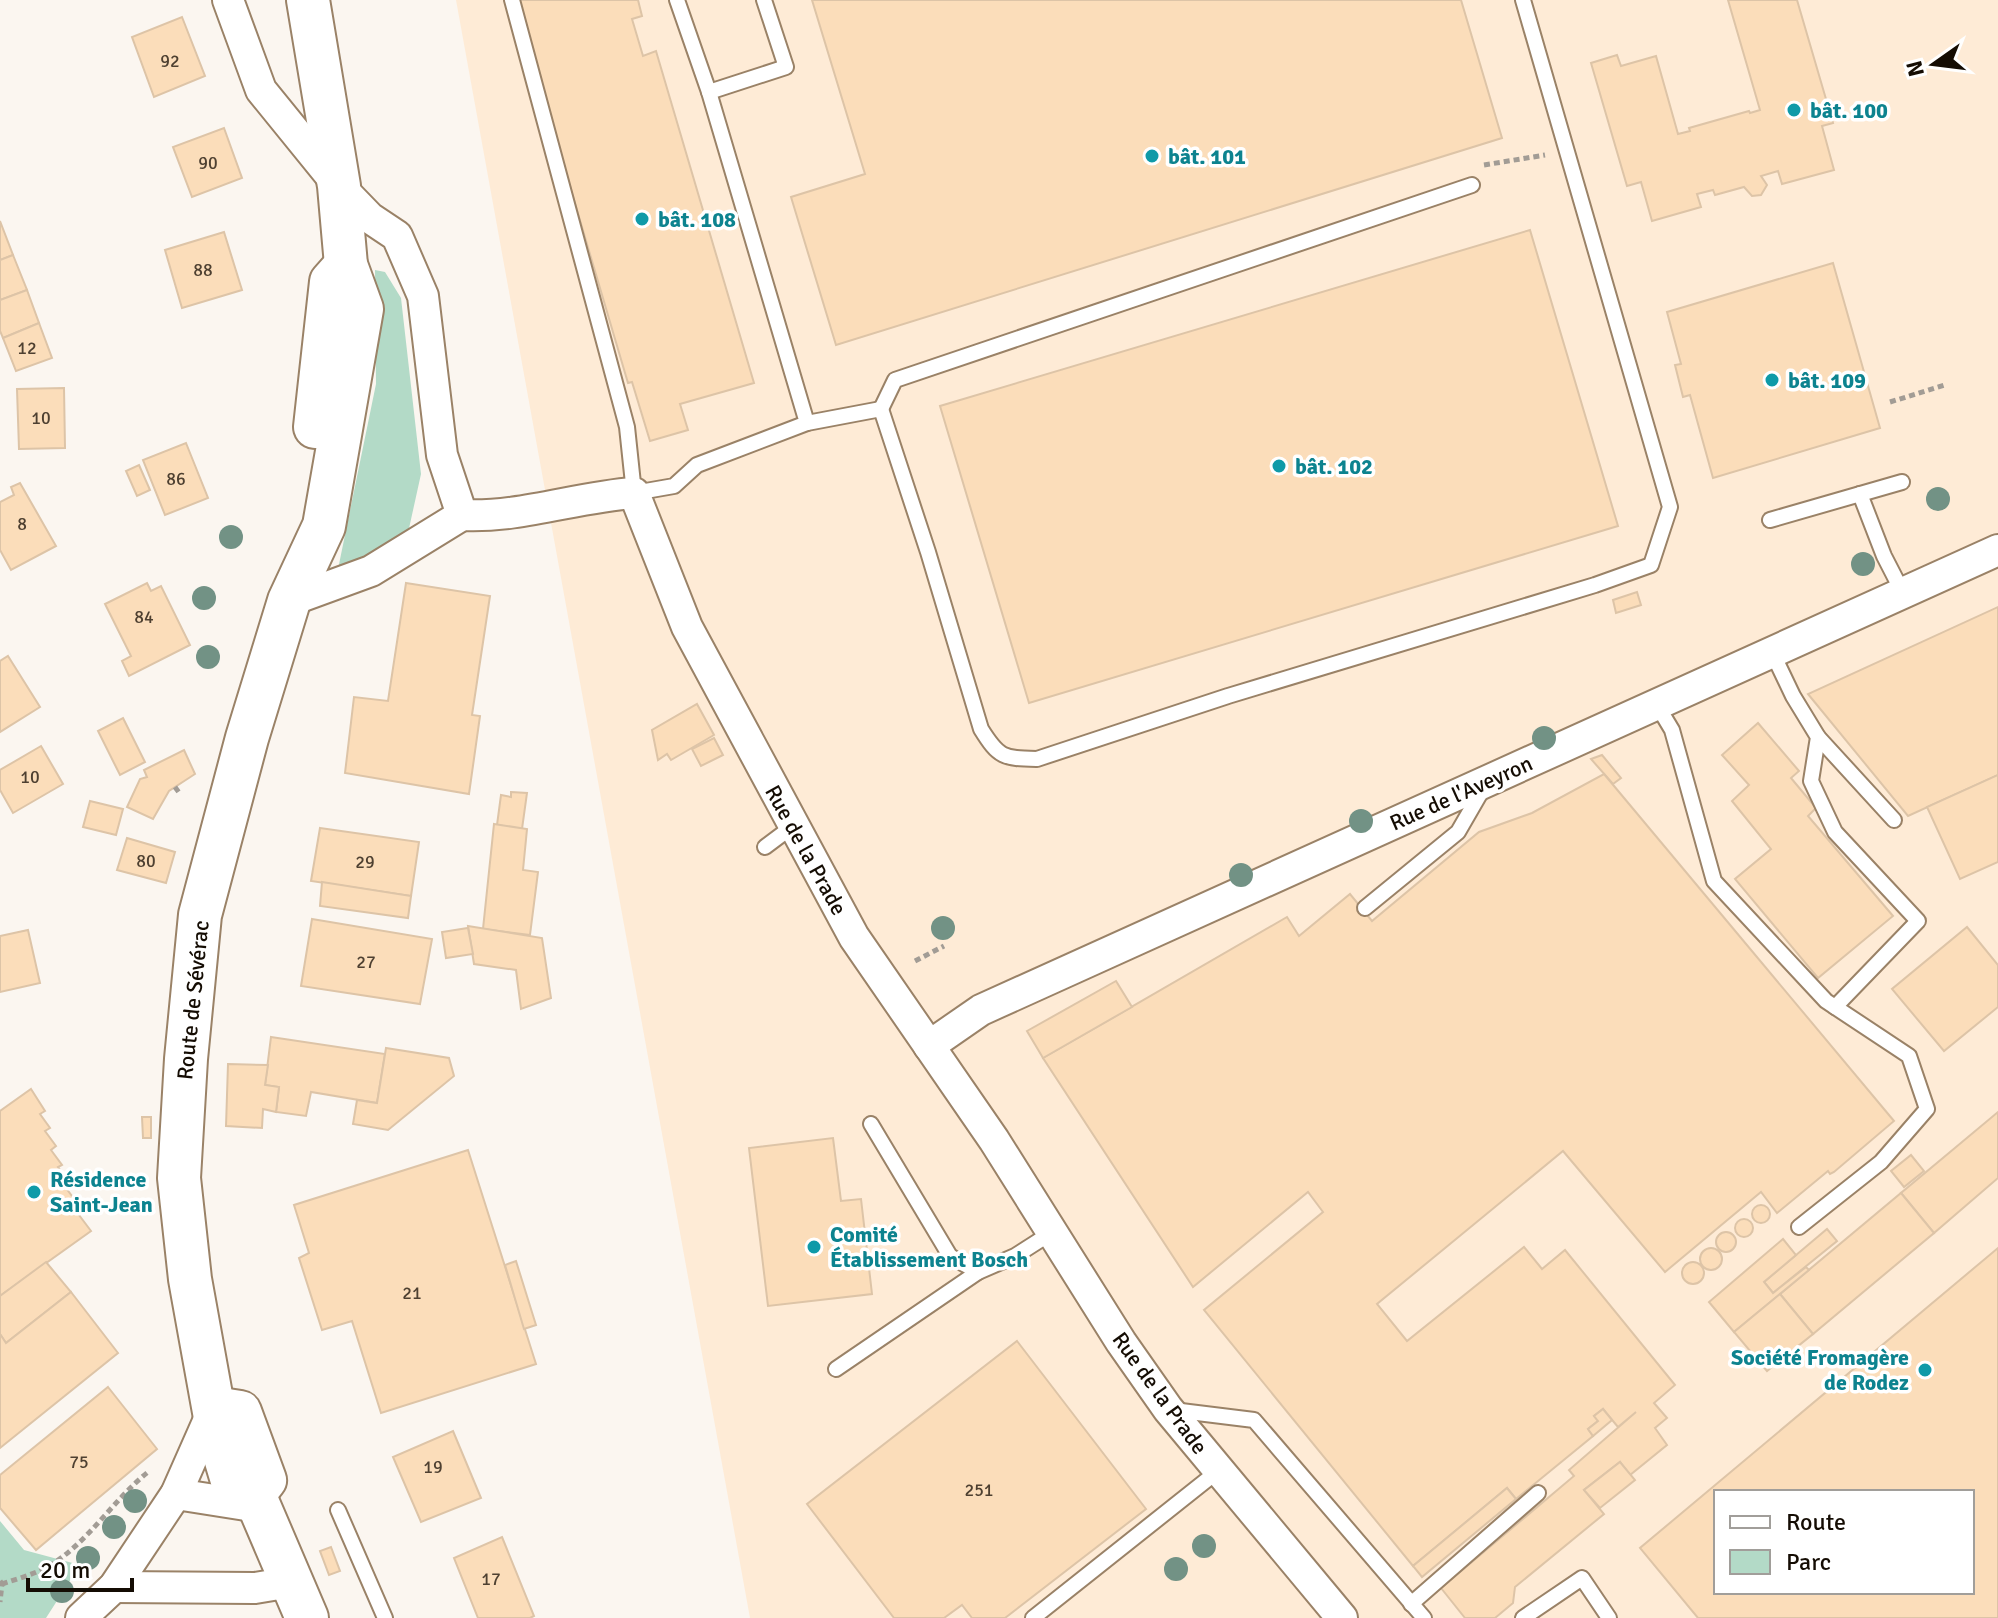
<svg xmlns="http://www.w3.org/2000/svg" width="1998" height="1618" viewBox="0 0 1998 1618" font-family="Signika,sans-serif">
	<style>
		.built { fill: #feebd6; fill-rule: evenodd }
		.green { fill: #b3dac7 }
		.building { fill: #fbddba; stroke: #ddc4a7; stroke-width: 2; fill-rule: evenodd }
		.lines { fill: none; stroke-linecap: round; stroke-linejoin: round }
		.lane-casing { stroke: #9a8267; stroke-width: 18 }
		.street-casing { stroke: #9a8267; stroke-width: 34 }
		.secondary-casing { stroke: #9a8267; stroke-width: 46 }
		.path { stroke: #a29c95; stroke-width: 5; stroke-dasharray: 6 4; stroke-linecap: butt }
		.lane { stroke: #fff; stroke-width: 14 }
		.street { stroke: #fff; stroke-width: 30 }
		.secondary { stroke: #fff; stroke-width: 42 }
		.tree { fill: #729285 }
		.culture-dot { fill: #0f9aa8; stroke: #fff; stroke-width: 3 }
		.labels { text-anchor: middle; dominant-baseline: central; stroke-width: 7; stroke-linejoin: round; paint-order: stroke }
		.number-label { font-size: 18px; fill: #4e4031 }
		.culture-label { font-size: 22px; font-weight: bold; fill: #0d838f; stroke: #fff; text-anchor: start }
		.street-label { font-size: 22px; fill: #140c03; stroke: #fff }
	</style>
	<rect width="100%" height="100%" fill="#fbf6f0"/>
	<path class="built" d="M456,0H1998V1618H750ZM1716,1492H1972V1592H1716Z"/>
	<g class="green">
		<path d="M375,270L385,272L401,298L421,474L408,533L337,574L376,384Z"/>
		<path d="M0,1521L24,1550L80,1565L46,1618H0Z"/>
	</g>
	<g class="building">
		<path d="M515,0H638L642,16L632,19L643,56L656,51L754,383L680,404L688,430L650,441L632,382L628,383Z"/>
		<path d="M812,0H1461L1502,138L836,345L791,197L865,174Z"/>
		<path d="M1728,0H1797L1833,123L1822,126L1834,170L1782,184L1778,171L1761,176L1767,185L1761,195L1752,196L1744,187L1715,195L1713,190L1697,194L1701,207L1652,221L1641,182L1627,186L1591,63L1617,55L1621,66L1656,56L1678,134L1690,131L1689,128L1749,111L1750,113L1760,110Z"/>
		<path d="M182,17L205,76L154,97L132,37Z"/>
		<path d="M224,128L242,178L192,197L173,147Z"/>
		<path d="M0,221L13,255L0,260Z"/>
		<path d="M1530,230L1618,526L1029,703L940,406Z"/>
		<path d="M224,232L242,290L182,308L165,250Z"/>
		<path d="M13,255L27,290L0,300V260Z"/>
		<path d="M1833,263L1880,428L1713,478L1690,395L1683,397L1675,365L1681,364L1667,312Z"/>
		<path d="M27,290L39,323L3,338L0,331V300Z"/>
		<path d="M39,323L52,358L16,371L3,338Z"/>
		<path d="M64,388L65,448L19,449L17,389Z"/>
		<path d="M186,443L208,498L165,515L143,460Z"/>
		<path d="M139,465L150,490L137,496L126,471Z"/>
		<path d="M20,483L56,546L11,570L0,550V502L14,495L11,487Z"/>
		<path d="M147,583L151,591L161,586L190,645L129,676L122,661L131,656L105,604Z"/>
		<path d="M406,583L490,596L472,715L480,716L469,794L345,773L354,697L388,701Z"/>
		<path d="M1637,592L1641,605L1616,613L1613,600Z"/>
		<path d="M1998,607V775L1908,816L1808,694Z"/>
		<path d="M8,656L40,707L0,732V661Z"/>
		<path d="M697,704L714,735L671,760L667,754L658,760L652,730Z"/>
		<path d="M123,718L145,762L120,775L98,731Z"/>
		<path d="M1758,723L1799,771L1791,778L1816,808L1808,816L1893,916L1818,978L1735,879L1771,849L1732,801L1749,785L1722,755Z"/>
		<path d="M714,738L723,755L701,766L692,749Z"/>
		<path d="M41,746L63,784L13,813L0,790V770Z"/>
		<path d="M184,750L195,774L169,791L153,819L127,807L140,779L147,777L144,770Z"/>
		<path d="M1602,755L1621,778L1613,784L1591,759Z"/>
		<path d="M1604,774L1894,1121L1834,1172L1830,1174L1828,1171L1777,1213L1761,1192L1665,1272L1563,1151L1377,1304L1407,1341L1524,1247L1542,1269L1565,1250L1675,1385L1654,1403L1667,1418L1655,1428L1667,1445L1630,1475L1620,1462L1584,1490L1604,1514L1515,1587L1513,1603L1495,1618H1465L1441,1588L1574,1476L1569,1470L1636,1412L1618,1427L1603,1409L1594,1416L1598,1421L1588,1429L1593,1436L1516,1499L1507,1488L1413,1566L1204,1310L1323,1212L1308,1192L1193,1287L1043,1058L1287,917L1299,936L1350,894L1372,921L1479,832L1532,813Z"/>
		<path d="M1998,775V862L1960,879L1927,807Z"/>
		<path d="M511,792L527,793L522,829L497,825L501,795L511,797Z"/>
		<path d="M90,801L123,809L116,835L83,827Z"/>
		<path d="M494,824L527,829L523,870L538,872L530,935L483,929Z"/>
		<path d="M320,828L419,842L411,896L311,881Z"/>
		<path d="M127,838L175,852L166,883L117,870Z"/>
		<path d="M322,882L411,896L408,918L320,906Z"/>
		<path d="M312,919L432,939L420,1004L301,986Z"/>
		<path d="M468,926L542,938L551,998L521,1009L516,970L474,964Z"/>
		<path d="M1967,927L1998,965V1007L1944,1051L1892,989Z"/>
		<path d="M468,928L473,954L446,958L442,932Z"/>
		<path d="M28,930L40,983L0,992V936Z"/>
		<path d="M1116,981L1132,1007L1043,1058L1027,1031Z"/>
		<path d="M271,1037L385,1054L377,1103L311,1092L306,1116L276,1112L279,1087L265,1085Z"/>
		<path d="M386,1048L449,1058L454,1076L388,1130L353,1124L357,1100L377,1103Z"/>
		<path d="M228,1064L268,1065L265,1085L279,1087L276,1112L263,1109L262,1128L226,1126Z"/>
		<path d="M31,1089L45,1111L40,1114L50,1128L45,1131L56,1146L51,1150L62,1165L58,1167L70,1184L66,1188L78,1204L73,1207L91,1231L0,1296V1111Z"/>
		<path d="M1998,1112V1178L1934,1233L1901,1193Z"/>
		<path d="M142,1117H151V1138H143Z"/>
		<path d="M833,1138L841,1201L861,1199L872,1294L768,1306L749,1148Z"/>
		<path d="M468,1150L536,1364L381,1413L352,1321L322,1330L299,1258L309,1253L294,1205Z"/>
		<path d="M1911,1155L1924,1171L1904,1187L1891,1171Z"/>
		<path d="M1901,1193L1934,1233L1813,1334L1780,1294Z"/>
		<circle cx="1761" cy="1214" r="9"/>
		<circle cx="1744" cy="1228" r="9"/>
		<path d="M1827,1229L1837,1241L1773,1293L1764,1282Z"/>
		<circle cx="1726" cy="1242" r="10"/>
		<path d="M1783,1239L1796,1255L1764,1282L1773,1293L1806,1267L1809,1270L1734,1332L1709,1302Z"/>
		<path d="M1998,1248V1618H1698L1640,1548ZM1716,1492H1972V1592H1716Z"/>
		<circle cx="1711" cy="1259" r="11"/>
		<path d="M516,1261L536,1325L524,1329L505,1265Z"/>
		<path d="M46,1262L71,1292L6,1343L0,1334V1296Z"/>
		<circle cx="1693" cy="1273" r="11"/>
		<path d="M71,1292L118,1353L0,1448V1334L6,1343Z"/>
		<path d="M1780,1294L1813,1334L1767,1371L1734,1332Z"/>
		<path d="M1017,1341L1146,1509L1005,1618H972L962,1605L944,1618H894L807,1504Z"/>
		<path d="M108,1387L157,1449L36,1550L0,1508V1475Z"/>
		<path d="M1603,1409L1612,1420L1593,1436L1588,1429L1598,1421L1594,1416Z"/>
		<path d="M453,1431L481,1498L421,1522L393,1457Z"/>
		<path d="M1620,1462L1635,1480L1600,1508L1584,1490Z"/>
		<path d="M1507,1488L1516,1499L1422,1577L1413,1566Z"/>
		<path d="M502,1537L534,1616L530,1618H478L454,1558Z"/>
		<path d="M331,1547L340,1571L329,1575L320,1551Z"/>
	</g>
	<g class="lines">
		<g class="lane-casing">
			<g id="lane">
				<path d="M512,0L627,427L634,493L674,486L697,465L807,423L709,92L677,0"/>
				<path d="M709,92L786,67L764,0"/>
				<path d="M881,409L895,380L1472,185"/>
				<path d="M807,423L881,409L928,552L981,729C999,758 1003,758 1037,759L1228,696L1595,585L1651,565L1670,507L1523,0"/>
				<path d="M1860,494L1884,556L1903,593"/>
				<path d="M1770,520L1902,482"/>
				<path d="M1772,652L1793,696L1818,737L1811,781L1835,832L1918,921L1835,1007"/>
				<path d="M1657,705L1672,730L1714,881L1826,1001L1909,1056L1927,1109L1881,1162L1799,1227"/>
				<path d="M1818,737L1894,820"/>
				<path d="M765,847L793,826"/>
				<path d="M1365,908L1458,832L1484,787"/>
				<path d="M871,1124L950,1256L978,1272L1015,1256L1051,1233"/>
				<path d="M836,1369L978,1272"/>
				<path d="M1173,1410L1254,1420L1424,1618"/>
				<path d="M338,1510L385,1618"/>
				<path d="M1411,1604L1538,1493"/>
				<path d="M1033,1618L1218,1471"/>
				<path d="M1523,1618L1582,1578L1609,1618"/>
			</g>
		</g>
		<g class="street-casing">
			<g id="street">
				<path d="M228,0L261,90L339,186L370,218L397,236L423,296L442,455L462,515C520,518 576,497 634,493L687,627L854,937L994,1140L1121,1342L1168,1409L1342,1618"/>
				<path d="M289,601L371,571L462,515"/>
				<path d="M929,1046L981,1010L1998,550"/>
				<path d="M176,1494L259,1507"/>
				<path d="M114,1587L255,1588L291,1582"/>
				<path d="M81,1618L114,1587L176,1494L214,1408"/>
			</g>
		</g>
		<g class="secondary-casing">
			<g id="secondary">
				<path d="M315,427L331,282L346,265"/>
				<path d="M214,1408L240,1412L265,1480L254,1494"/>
				<path d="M307,1618L254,1494L233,1484L218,1434L190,1279L179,1178L186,1059L200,915L247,738L289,601L324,526L362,309L346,265L339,186L308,0"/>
			</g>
		</g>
		<g class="path">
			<path d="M1484,165L1545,155"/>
			<path d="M1890,402L1945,385"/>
			<path d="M175,787L180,794"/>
			<path d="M915,961L944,946"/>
			<path d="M0,1581L2,1584L0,1602"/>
			<path d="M2,1584C17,1579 35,1574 49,1566C88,1543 113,1500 148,1472"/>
		</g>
		<use href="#lane" class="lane"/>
		<use href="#street" class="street"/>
		<use href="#secondary" class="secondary"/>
	</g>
	<g class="tree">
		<circle cx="1938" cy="499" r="12"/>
		<circle cx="231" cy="537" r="12"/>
		<circle cx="1863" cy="564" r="12"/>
		<circle cx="204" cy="598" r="12"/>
		<circle cx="208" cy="657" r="12"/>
		<circle cx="1544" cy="738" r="12"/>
		<circle cx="1361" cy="821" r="12"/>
		<circle cx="1241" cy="875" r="12"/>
		<circle cx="943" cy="928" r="12"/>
		<circle cx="135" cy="1501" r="12"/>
		<circle cx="114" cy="1527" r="12"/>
		<circle cx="1204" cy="1546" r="12"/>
		<circle cx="88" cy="1558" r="12"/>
		<circle cx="1176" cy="1569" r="12"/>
		<circle cx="62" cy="1591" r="12"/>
	</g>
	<g class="culture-dot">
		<circle cx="1794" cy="110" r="8"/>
		<circle cx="1152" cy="156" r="8"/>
		<circle cx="642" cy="219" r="8"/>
		<circle cx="1772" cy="380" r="8"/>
		<circle cx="1279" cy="466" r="8"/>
		<circle cx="34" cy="1192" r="8"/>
		<circle cx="814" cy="1247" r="8"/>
		<circle cx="1925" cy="1370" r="8"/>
	</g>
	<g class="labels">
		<g class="number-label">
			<text x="170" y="61">92</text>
			<text x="208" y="163">90</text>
			<text x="203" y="270">88</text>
			<text x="27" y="348">12</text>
			<text x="41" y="418">10</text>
			<text x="176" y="479">86</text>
			<text x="22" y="524">8</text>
			<text x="144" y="617">84</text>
			<text x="30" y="777">10</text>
			<text x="146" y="861">80</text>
			<text x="365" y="862">29</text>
			<text x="366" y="962">27</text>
			<text x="412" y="1293">21</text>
			<text x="79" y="1462">75</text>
			<text x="433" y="1467">19</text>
			<text x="979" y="1490">251</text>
			<text x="491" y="1579">17</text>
		</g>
		<g class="culture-label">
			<text x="1810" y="110">bât. 100</text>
			<text x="1168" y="156">bât. 101</text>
			<text x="658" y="219">bât. 108</text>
			<text x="1788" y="380">bât. 109</text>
			<text x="1295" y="466">bât. 102</text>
			<text x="50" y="1179">Résidence<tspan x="50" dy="25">Saint-Jean</tspan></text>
			<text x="830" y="1234">Comité<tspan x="830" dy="25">Établissement Bosch</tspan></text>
			<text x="1909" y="1357" text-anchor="end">Société Fromagère<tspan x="1909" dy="25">de Rodez</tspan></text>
		</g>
		<g class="street-label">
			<text transform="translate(1461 793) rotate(-24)">Rue de l'Aveyron</text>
			<text transform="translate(806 850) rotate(61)">Rue de la Prade</text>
			<text transform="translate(193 1000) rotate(-84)">Route de Sévérac</text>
			<text transform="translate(1160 1393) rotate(54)">Rue de la Prade</text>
		</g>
	</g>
	<rect x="1714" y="1490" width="260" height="104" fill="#ffffff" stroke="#a19e9a" stroke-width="2"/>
	<rect x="1730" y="1516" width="40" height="12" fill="#ffffff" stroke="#a19e9a" stroke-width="2"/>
	<text x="1786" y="1530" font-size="24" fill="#140c03">Route</text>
	<rect x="1730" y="1550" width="40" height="24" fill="#b3dac7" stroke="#a19e9a" stroke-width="2"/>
	<text x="1786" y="1570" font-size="24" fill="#140c03">Parc</text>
	<g transform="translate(1934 64) rotate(256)" stroke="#ffffff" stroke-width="6" paint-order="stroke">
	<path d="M0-6L14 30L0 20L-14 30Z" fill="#140c03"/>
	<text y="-12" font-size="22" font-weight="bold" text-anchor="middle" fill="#140c03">N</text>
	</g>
	<path d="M28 1578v12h104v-12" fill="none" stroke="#140c03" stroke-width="4"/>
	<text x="40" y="1578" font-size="24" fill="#140c03" stroke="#ffffff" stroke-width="6" paint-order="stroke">20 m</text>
</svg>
